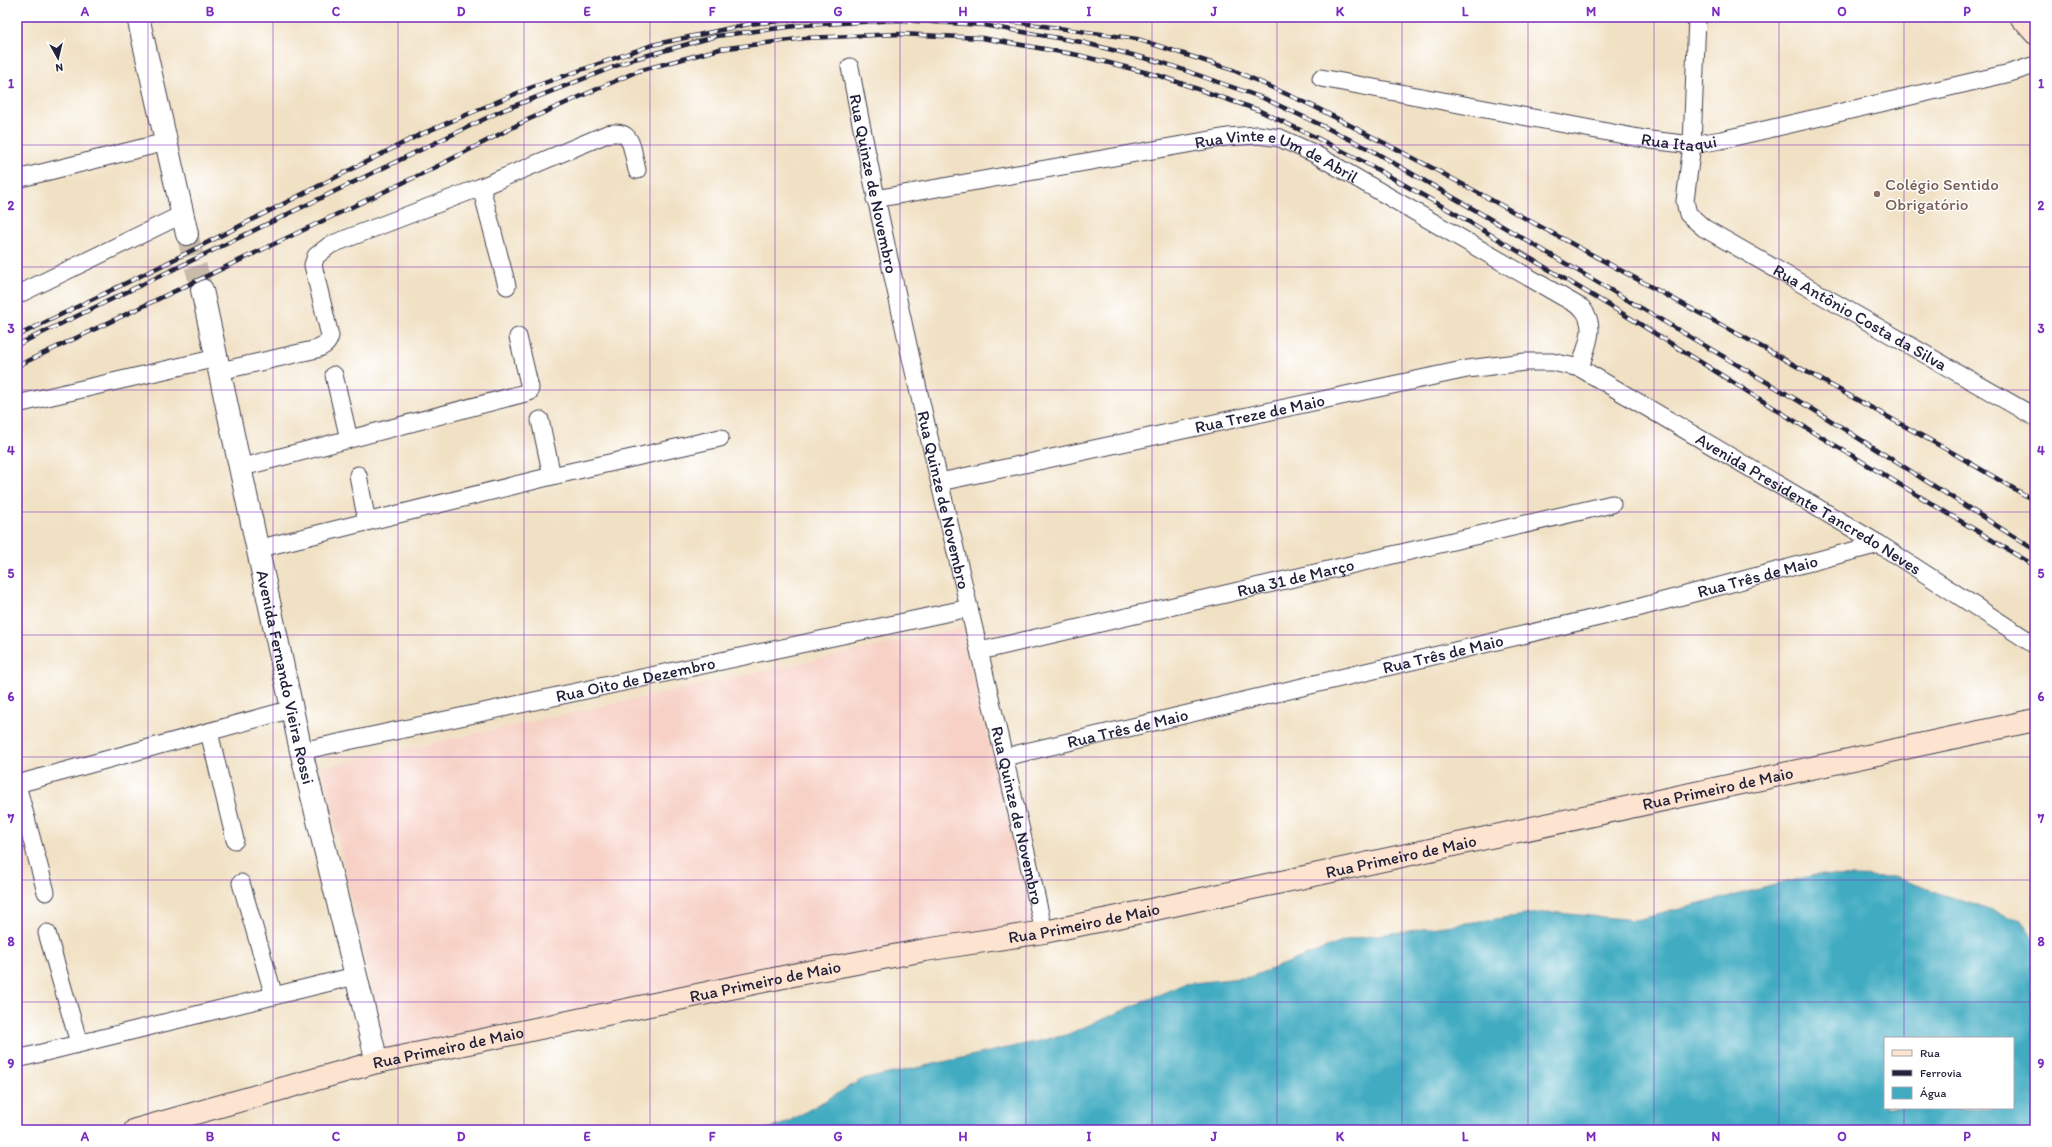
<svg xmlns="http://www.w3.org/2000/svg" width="2052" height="1147" viewBox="0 0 2052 1147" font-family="Itim,sans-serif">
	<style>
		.built { fill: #f7d1c6 }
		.water { fill: #41abc1; stroke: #32667e; fill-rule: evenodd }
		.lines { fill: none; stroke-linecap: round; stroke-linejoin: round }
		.tertiary-tunnel { stroke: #c8bba9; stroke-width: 22; stroke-dasharray: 22 11; stroke-linecap: butt }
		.minor-casing { stroke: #413f50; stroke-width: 19 }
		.tertiary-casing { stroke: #413f50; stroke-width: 24 }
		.secondary-casing { stroke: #413f50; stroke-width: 24 }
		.minor { stroke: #fff; stroke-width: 17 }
		.tertiary { stroke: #fff; stroke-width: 22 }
		.secondary { stroke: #fde4d0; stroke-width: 22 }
		.rail-casing { stroke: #22223b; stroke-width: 4.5 }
		.rail { stroke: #fff; stroke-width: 3; stroke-dasharray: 9; stroke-linecap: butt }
		.grid { fill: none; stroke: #7b2cbf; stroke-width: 1; stroke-opacity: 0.55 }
		.education-dot { fill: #8d6e63; stroke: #fff; stroke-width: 1.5 }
		.labels { text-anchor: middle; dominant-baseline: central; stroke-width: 3; stroke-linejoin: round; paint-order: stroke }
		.street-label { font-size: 17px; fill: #22223b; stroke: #fff }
		.education-label { font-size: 17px; fill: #785e54; stroke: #fff; text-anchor: start }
		.neatline { fill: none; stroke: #7b2cbf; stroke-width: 1.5 }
		.grid-label { font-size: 13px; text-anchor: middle; font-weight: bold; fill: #7b2cbf }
	</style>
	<rect width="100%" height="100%" fill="#fff"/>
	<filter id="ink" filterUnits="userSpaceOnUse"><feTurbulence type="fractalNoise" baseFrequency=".025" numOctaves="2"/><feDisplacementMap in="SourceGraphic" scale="8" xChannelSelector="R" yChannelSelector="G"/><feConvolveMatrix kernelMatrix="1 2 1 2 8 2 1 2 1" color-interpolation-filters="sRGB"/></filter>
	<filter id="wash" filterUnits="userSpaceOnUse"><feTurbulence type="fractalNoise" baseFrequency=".012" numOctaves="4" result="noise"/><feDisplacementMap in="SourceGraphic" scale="16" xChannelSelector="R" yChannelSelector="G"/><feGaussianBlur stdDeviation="0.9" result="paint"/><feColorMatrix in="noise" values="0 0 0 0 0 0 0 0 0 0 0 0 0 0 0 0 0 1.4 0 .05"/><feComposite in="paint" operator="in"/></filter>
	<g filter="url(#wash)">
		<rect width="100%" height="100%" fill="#f1e1c4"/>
		<path class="built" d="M961,628L1033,924L385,1049L322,767Z"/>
		<path class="water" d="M1815,875L1893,877L2021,921L2035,941V1130H765L786,1123L861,1080L1066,1035L1184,984L1250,977L1350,939L1547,912L1636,920ZM1885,1038H2013V1108H1885Z"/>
	</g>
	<g filter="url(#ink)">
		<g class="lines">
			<path class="tertiary-tunnel" d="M187,234L202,290"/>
			<g class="minor-casing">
				<g id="minor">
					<path id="s1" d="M1697,17L1692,145L1685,201L1688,214L1704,228L2035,417"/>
					<path id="s2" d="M850,67C905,357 980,643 1044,932"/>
					<path id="s3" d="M1321,78L1650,140L1692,145L1721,140L2010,73L2035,65"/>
					<path d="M17,179L166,142"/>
					<path d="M481,187L507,286"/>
					<path id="s4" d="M875,199L1227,137L1258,135L1280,138L1313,153L1582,308C1598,327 1586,346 1580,368"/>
					<path d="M17,295L183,214"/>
					<path d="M220,371L317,349C324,346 328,344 330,336L313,265L316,256L330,245L481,187L607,134C634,128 631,148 637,170"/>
					<path d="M334,375L349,439"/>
					<path d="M17,404L217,358"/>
					<path d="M540,420L552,476"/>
					<path d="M239,468L529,392L530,388L518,337"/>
					<path d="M358,475L367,522"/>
					<path id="s5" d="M940,482L1467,369L1525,362H1552L1580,368L1879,544L2035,645"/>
					<path d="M257,549L552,476L720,438"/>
					<path id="s6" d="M980,651L1612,504"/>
					<path d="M209,732L235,840"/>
					<path id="s7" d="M301,751L969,608"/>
					<path id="s8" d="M1005,757L1633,609L1879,544"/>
					<path d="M17,784L292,709"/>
					<path d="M17,785L46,892"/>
					<path d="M241,883L274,996"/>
					<path d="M47,933L79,1043"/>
					<path d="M17,1059L355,976"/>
				</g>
			</g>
			<g class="tertiary-casing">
				<g id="tertiary">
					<path d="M138,17L187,234"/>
					<path id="s9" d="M202,290L301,751L377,1062"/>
				</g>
			</g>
			<g class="secondary-casing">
				<g id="secondary">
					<path d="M2021,17L2035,33"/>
					<path id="s10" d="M135,1130L377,1062L798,974L925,950L1044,932L1118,917L2035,720"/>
				</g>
			</g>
			<use href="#minor" class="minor"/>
			<use href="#tertiary" class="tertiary"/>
			<use href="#secondary" class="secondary"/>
			<g class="rail-casing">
				<g id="rail">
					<path d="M978,17L1137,39L1233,70L1313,106L1440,172L1771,352L1953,453L2035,501"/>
					<path d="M17,336L165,264L419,135L527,89L652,45L749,24L822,17"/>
					<path d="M17,345L501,111L634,59L717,36L803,25L900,20L983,25L1081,42L1164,63L1263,98L1321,125L1371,150L1463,203L1814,410L2035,550"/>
					<path d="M17,366L432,169L525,121L638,71L720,49L805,38L900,34L982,38L1078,55L1160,76L1258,110L1315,137L1364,162L1456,214L1635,321L1793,420L2035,566"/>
				</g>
			</g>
			<use href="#rail" class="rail"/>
		</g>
	</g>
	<path class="grid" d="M148,17V1130M273,17V1130M398,17V1130M524,17V1130M650,17V1130M775,17V1130M900,17V1130M1026,17V1130M1152,17V1130M1277,17V1130M1402,17V1130M1528,17V1130M1654,17V1130M1779,17V1130M1904,17V1038M17,145H2035M17,267H2035M17,390H2035M17,512H2035M17,635H2035M17,757H2035M17,880H2035M17,1002H2035M1904,1108V1130"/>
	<circle class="education-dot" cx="1877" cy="194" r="4"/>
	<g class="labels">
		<g class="street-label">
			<text stroke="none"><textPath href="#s3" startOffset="364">Rua Itaqui</textPath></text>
			<text stroke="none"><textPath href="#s4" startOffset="411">Rua Vinte e Um de Abril</textPath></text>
			<text stroke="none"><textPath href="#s2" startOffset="119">Rua Quinze de Novembro</textPath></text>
			<text stroke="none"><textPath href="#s1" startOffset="399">Rua Antônio Costa da Silva</textPath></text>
			<text stroke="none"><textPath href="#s5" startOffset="327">Rua Treze de Maio</textPath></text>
			<text stroke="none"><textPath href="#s2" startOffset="443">Rua Quinze de Novembro</textPath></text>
			<text stroke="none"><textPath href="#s5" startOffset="919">Avenida Presidente Tancredo Neves</textPath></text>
			<text stroke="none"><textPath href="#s8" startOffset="774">Rua Três de Maio</textPath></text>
			<text stroke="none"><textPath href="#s6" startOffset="324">Rua 31 de Março</textPath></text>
			<text stroke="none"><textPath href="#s8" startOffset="450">Rua Três de Maio</textPath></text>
			<text stroke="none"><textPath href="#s9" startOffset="396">Avenida Fernando Vieira Rossi</textPath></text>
			<text stroke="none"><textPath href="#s7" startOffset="342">Rua Oito de Dezembro</textPath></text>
			<text stroke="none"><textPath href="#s8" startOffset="126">Rua Três de Maio</textPath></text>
			<text stroke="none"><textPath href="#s10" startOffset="1620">Rua Primeiro de Maio</textPath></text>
			<text stroke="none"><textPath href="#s2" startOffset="767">Rua Quinze de Novembro</textPath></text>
			<text stroke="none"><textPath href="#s10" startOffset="1296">Rua Primeiro de Maio</textPath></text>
			<text stroke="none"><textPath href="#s10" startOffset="972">Rua Primeiro de Maio</textPath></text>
			<text stroke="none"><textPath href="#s10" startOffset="648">Rua Primeiro de Maio</textPath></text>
			<text stroke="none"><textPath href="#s10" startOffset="324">Rua Primeiro de Maio</textPath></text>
		</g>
		<g class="education-label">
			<text x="1885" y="184">Colégio Sentido<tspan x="1885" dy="20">Obrigatório</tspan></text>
		</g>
	</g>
	<rect width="2052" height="1147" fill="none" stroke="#fff" stroke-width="44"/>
	<rect x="1884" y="1037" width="130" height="72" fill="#ffffff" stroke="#a7a7b1"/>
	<rect x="1892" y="1050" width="20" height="6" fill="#fde4d0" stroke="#a7a7b1"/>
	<text x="1920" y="1057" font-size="12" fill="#22223b">Rua</text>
	<rect x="1892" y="1070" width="20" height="6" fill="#22223b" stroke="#a7a7b1"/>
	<text x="1920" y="1077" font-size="12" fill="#22223b">Ferrovia</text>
	<rect x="1892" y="1087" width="20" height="12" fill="#41abc1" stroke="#a7a7b1"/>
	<text x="1920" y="1097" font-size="12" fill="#22223b">Água</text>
	<g transform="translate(58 58) rotate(172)" stroke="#ffffff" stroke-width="3" paint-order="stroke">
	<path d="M0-3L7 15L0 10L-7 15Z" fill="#22223b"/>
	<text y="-6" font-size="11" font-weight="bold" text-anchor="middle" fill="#22223b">N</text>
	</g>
	<rect x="22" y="22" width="2008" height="1103" class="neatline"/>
	<g class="grid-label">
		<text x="85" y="16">A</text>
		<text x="210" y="16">B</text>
		<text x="336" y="16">C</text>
		<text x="461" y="16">D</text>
		<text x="587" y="16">E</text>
		<text x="712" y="16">F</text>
		<text x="838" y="16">G</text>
		<text x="963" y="16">H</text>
		<text x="1089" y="16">I</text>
		<text x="1214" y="16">J</text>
		<text x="1340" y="16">K</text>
		<text x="1465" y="16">L</text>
		<text x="1591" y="16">M</text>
		<text x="1716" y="16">N</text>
		<text x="1842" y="16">O</text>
		<text x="1967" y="16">P</text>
		<text x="11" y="88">1</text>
		<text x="2041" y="88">1</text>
		<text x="11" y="210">2</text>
		<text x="2041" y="210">2</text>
		<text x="11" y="333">3</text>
		<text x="2041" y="333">3</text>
		<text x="11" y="455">4</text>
		<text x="2041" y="455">4</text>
		<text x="11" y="578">5</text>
		<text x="2041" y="578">5</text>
		<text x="11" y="701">6</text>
		<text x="2041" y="701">6</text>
		<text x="11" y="823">7</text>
		<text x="2041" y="823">7</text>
		<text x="11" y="946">8</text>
		<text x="2041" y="946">8</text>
		<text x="11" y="1068">9</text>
		<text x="2041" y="1068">9</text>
		<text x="85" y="1141">A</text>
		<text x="210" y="1141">B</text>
		<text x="336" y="1141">C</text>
		<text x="461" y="1141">D</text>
		<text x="587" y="1141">E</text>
		<text x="712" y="1141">F</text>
		<text x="838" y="1141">G</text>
		<text x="963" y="1141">H</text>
		<text x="1089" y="1141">I</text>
		<text x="1214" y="1141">J</text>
		<text x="1340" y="1141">K</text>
		<text x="1465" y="1141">L</text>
		<text x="1591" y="1141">M</text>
		<text x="1716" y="1141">N</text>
		<text x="1842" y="1141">O</text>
		<text x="1967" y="1141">P</text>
	</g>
</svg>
